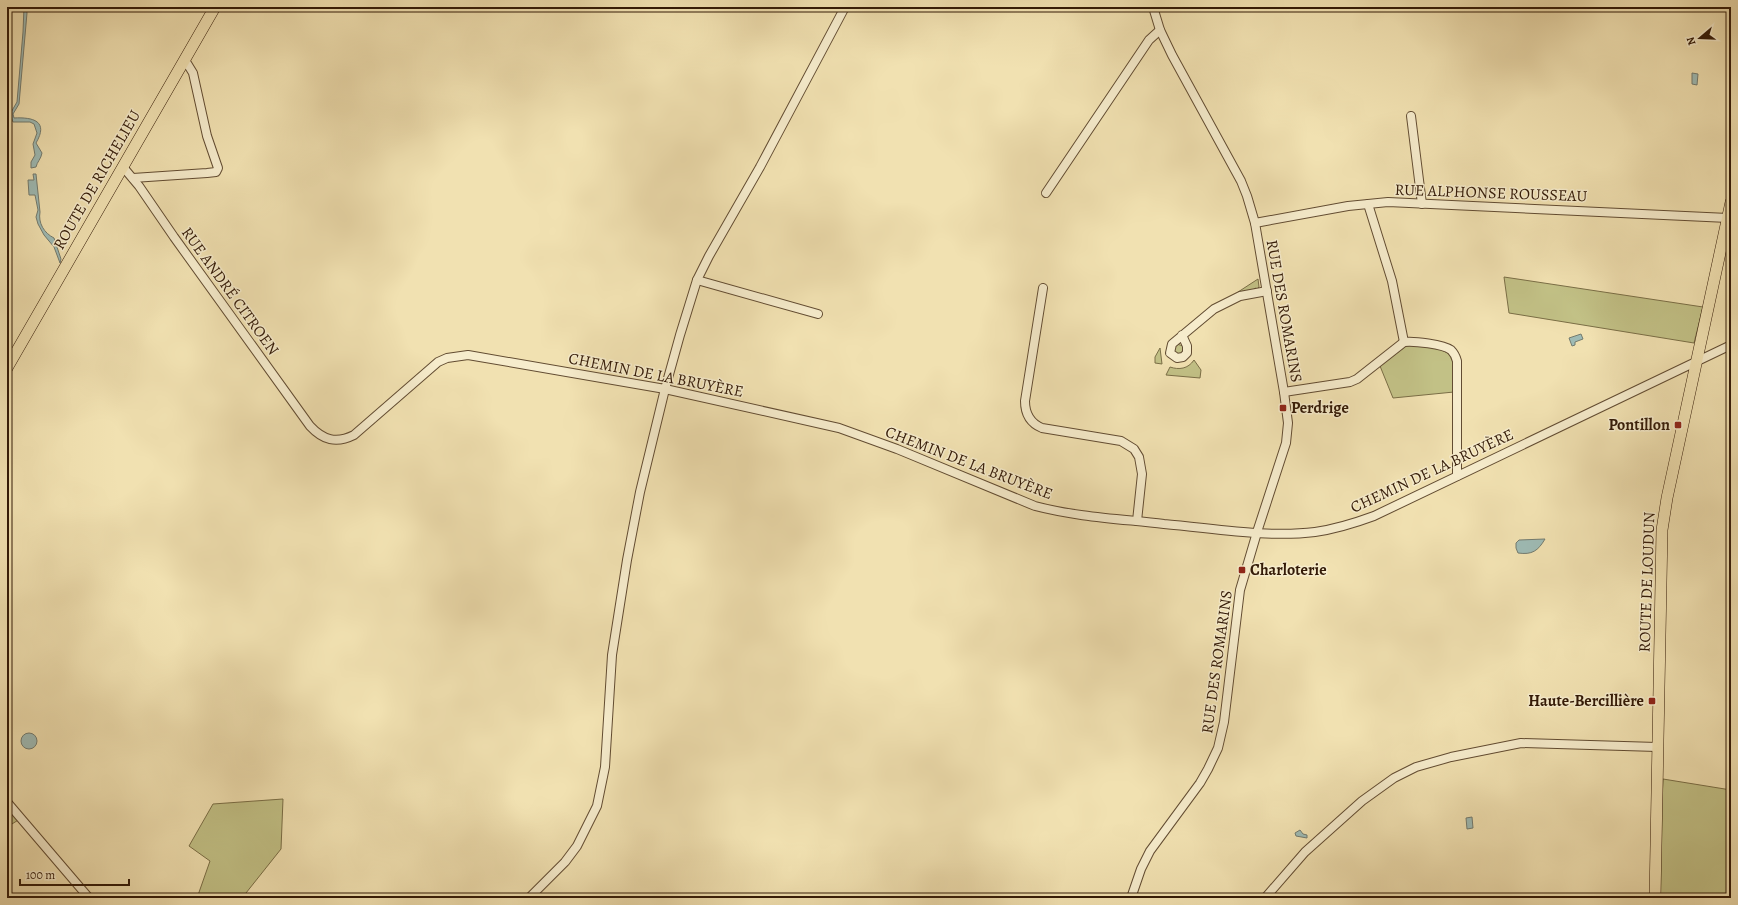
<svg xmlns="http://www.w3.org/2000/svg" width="1738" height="905" viewBox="0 0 1738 905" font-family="Alegreya,serif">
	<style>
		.green { fill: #c2c186; stroke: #7a6e46 }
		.water { fill: #9ebbb5; stroke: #737b6f }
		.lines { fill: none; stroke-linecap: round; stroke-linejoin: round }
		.minor-casing { stroke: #624c32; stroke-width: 10 }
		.major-casing { stroke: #331a07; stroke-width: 12 }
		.minor { stroke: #f6eccc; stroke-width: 8 }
		.major { stroke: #f1e1b1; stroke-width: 11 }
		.poi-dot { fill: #8f2418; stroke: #f6eccc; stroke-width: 1.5 }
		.labels { text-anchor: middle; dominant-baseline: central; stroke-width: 3; stroke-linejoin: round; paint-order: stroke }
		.street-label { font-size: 16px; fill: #331a07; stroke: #f6eccc }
		.poi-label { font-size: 16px; font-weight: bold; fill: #331a07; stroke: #f6eccc; text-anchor: start }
	</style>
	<rect width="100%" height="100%" fill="#f1e1b1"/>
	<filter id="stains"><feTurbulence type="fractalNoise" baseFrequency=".005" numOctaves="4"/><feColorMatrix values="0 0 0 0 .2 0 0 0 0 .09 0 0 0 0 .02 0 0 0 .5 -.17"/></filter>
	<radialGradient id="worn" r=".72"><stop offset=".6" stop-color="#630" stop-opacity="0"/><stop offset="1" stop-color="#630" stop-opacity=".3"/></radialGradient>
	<g class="green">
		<path d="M1504,277L1703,307L1694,343L1509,313Z"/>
		<path d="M1258,279L1259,287L1257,289L1255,288L1253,290L1238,292Z"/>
		<path d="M1177,344L1183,346L1185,351L1179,356L1173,350Z"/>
		<path d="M1406,346C1418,344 1450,347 1454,361C1457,369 1454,383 1454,392L1393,398L1380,366Z"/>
		<path d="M1160,348L1162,364L1155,363V357Z"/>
		<path d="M1194,360L1201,370L1200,378L1166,375L1170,367C1179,370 1188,369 1194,360Z"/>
		<path d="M1663,779L1731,790V898H1657Z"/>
		<path d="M283,799L281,849L242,898H197L210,861L189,846L213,804Z"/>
		<path d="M7,801L20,819L7,827Z"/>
	</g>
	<g class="water">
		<path d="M24,7H26L27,13L19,104L13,114L14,118C33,117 49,121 36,143L42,153C41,159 37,162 36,167L31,168V162L35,155L33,144L37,133L34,124L30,122H13L10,114L17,102L23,32Z"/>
		<path d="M1692,73L1698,74L1697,85L1692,84Z"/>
		<path d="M33,174H36L40,212C38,223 44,233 54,238L61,259L60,263L54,247L44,235L38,224L36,217L38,210L35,195H29L28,180H34Z"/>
		<path d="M1581,334L1583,339L1575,342V345L1572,346L1569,338Z"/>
		<path d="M1545,539C1538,551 1532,555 1518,553L1516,548V543L1519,540Z"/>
		<circle cx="29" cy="741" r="8"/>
		<path d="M1472,817L1473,828L1467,829L1466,818Z"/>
		<path d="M1300,830L1303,834L1307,835V838L1296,836L1295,833Z"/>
	</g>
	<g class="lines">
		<g class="minor-casing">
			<g id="minor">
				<path d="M1411,116L1422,204"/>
				<path d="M123,167L139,186L174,237L310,426C323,440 336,444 354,435L438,362L447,358L468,355L665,389L839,428L897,449L1035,506C1077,517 1121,519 1164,524C1213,528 1267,538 1315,532C1336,529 1355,523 1374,516L1731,345"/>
				<path d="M133,178L207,173L216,172L218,168L207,136L193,73L185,60"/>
				<path d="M1046,193L1149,40L1160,30"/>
				<path d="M1368,204L1392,281L1404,342C1414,341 1443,344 1451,350C1454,353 1456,357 1457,361V476"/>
				<path d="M1255,223L1348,206L1388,202L1728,218"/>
				<path d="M697,280L818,314"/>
				<path d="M1043,288L1025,401C1025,414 1030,423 1042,428L1121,441L1134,449L1139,457L1142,474L1137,521"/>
				<path d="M1182,335L1187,346V353L1183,357L1177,358L1170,353L1172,344L1214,309L1240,296L1267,291"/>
				<path d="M1284,392L1350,382L1357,379L1404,342"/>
				<path d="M7,802L89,898"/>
				<path d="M529,898L565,862L577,846L597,806L605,767L612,655L627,560L640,492L665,389L680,335L697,280L709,256L760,167L845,7"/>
				<path d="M1131,898L1141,869L1150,851L1200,783L1208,769L1218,748L1224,722L1240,590L1258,529L1286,443L1288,423L1284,392L1255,223L1247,196L1241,181L1172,55L1160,30L1153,7"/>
				<path d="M1265,898L1305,852L1362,801L1394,778L1416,767L1451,757L1521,743L1657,747"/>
			</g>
		</g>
		<g class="major-casing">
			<g id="major">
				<path d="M7,368L215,7"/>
				<path d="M1655,898L1662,530L1667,498L1731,202"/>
			</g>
		</g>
		<use href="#minor" class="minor"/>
		<use href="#major" class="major"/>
	</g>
	<g class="poi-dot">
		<rect x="1279" y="404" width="8" height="8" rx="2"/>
		<rect x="1674" y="421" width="8" height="8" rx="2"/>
		<rect x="1238" y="566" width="8" height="8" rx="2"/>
		<rect x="1648" y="697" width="8" height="8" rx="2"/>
	</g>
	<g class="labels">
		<g class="street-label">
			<text transform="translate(97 180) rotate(-60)">ROUTE DE RICHELIEU</text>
			<text transform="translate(1491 193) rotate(2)">RUE ALPHONSE ROUSSEAU</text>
			<text transform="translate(230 291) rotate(54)">RUE ANDRÉ CITROEN</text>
			<text transform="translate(1284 311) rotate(80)">RUE DES ROMARINS</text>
			<text transform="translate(656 375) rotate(11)">CHEMIN DE LA BRUYÈRE</text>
			<text transform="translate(969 463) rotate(21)">CHEMIN DE LA BRUYÈRE</text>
			<text transform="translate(1432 471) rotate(-25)">CHEMIN DE LA BRUYÈRE</text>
			<text transform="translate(1647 582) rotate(-88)">ROUTE DE LOUDUN</text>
			<text transform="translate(1217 662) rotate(-82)">RUE DES ROMARINS</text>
		</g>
		<g class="poi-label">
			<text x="1291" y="408">Perdrige</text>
			<text x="1670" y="425" text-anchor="end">Pontillon</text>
			<text x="1250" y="570">Charloterie</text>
			<text x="1644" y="701" text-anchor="end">Haute-Bercillière</text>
		</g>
	</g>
	<rect width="1738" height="905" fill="none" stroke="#f1e1b1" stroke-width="24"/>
	<rect x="8" y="8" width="1722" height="889" fill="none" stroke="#331a07" stroke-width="2"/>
	<rect x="12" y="12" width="1714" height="881" fill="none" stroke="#331a07"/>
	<g transform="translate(1700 38) rotate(251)" stroke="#f6eccc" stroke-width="3" paint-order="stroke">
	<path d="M0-3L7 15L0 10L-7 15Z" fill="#331a07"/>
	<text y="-6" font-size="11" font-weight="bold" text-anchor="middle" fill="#331a07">N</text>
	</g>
	<path d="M20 879v6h109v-6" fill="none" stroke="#331a07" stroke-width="2"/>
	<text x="26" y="879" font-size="12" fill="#331a07" stroke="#f6eccc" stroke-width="3" paint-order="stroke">100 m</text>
	<rect width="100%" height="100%" filter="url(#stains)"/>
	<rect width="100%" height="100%" fill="url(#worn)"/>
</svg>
